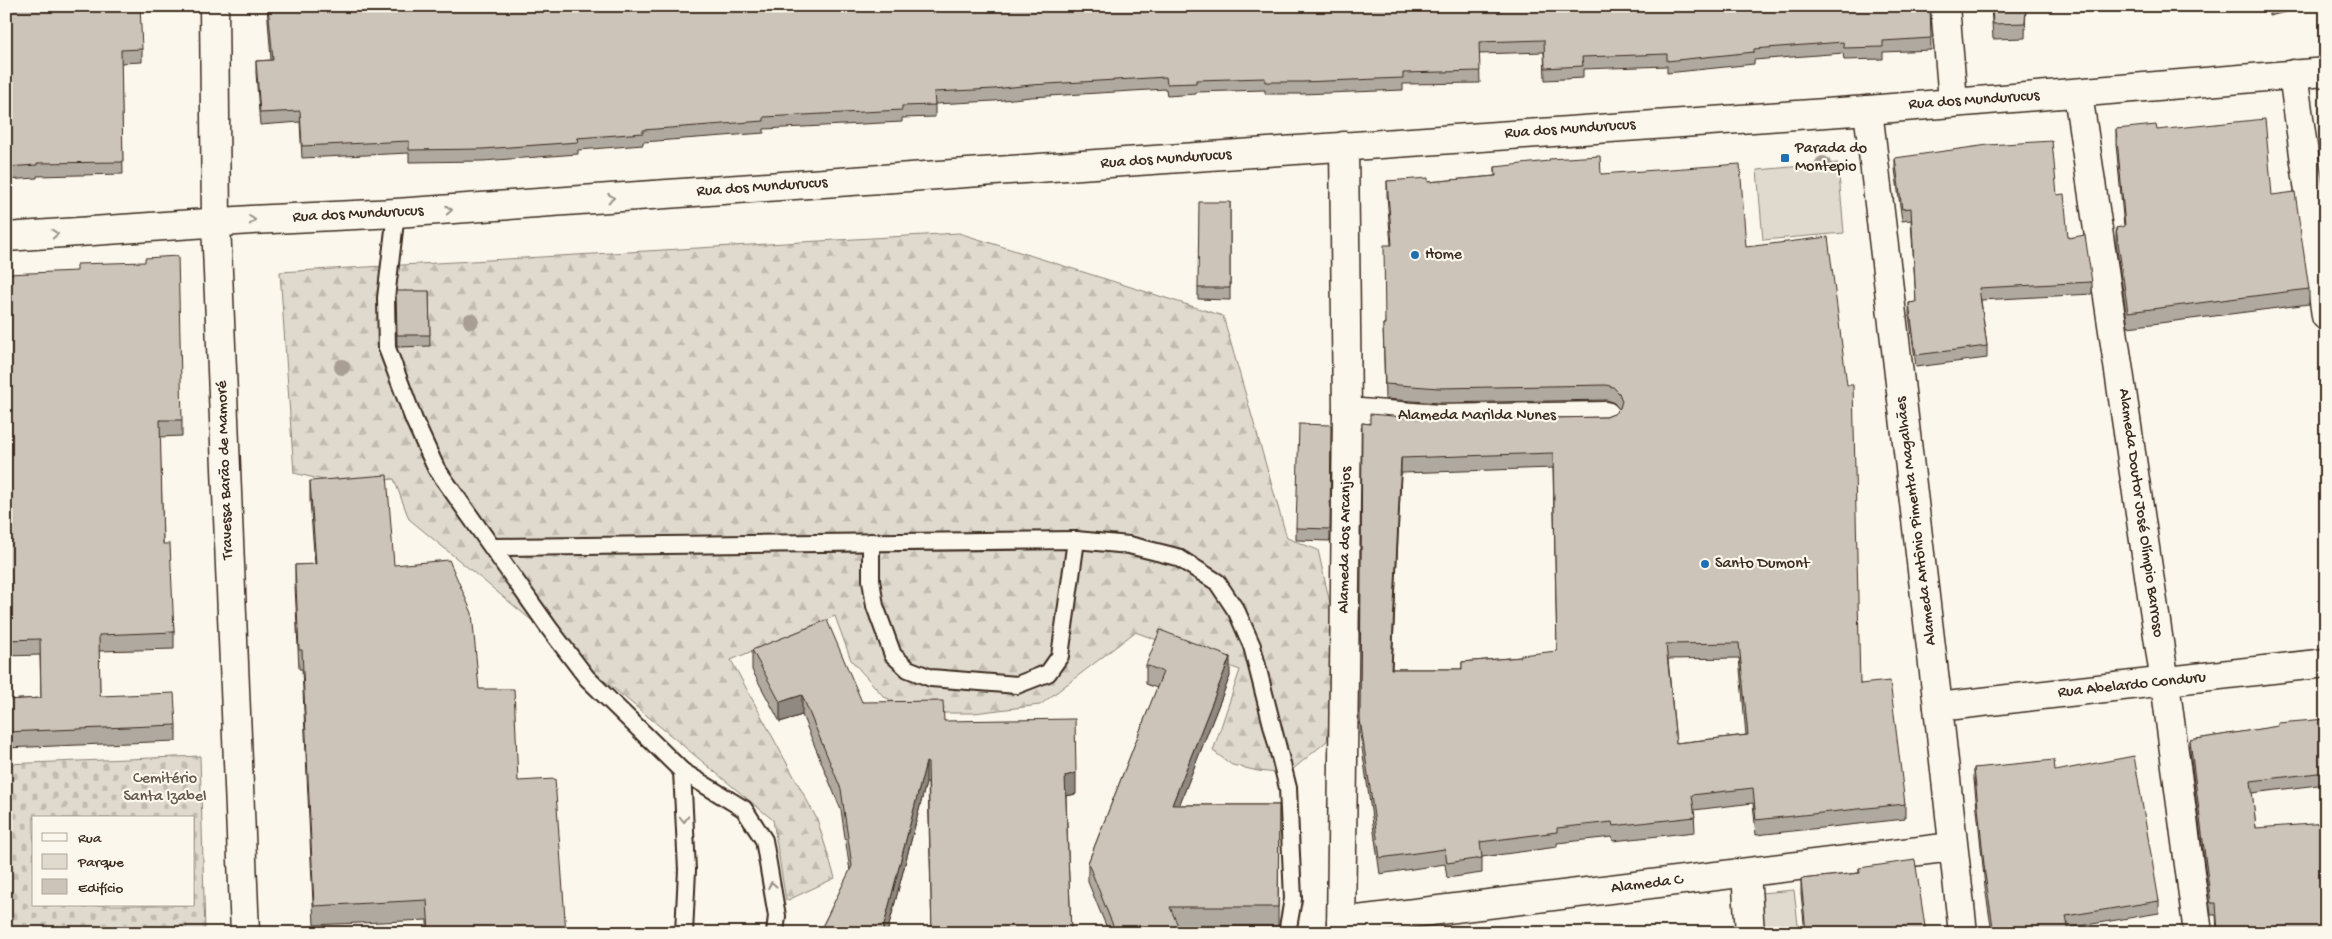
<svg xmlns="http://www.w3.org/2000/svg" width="2332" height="939" viewBox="0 0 2332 939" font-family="'Gochi Hand',sans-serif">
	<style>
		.forest { fill: url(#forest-firs); stroke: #8d8276 }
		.cemetery { fill: url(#cemetery-stones); stroke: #8d8276; fill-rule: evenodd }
		.park { fill: #dfd9ce; stroke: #8d8276 }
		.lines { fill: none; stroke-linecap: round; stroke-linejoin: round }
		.lane-casing { stroke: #3b2a1e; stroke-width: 20 }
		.street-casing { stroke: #3b2a1e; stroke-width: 31 }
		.secondary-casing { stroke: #3b2a1e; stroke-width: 31 }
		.lane { stroke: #fbf7ec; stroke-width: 16 }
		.street { stroke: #fbf7ec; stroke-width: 28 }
		.secondary { stroke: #fbf7ec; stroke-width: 28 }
		.tree { fill: #a89e93 }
		.wall { fill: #afa99f; stroke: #3b2a1e; fill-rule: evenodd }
		.shaded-wall { fill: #8f8982; stroke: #3b2a1e }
		.building { fill: #ccc4b9; stroke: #3b2a1e; fill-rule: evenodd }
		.oneway { stroke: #9b9085 }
		.poi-dot { fill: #1f6fb2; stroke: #fbf7ec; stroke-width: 2 }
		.labels { text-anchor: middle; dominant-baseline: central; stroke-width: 4.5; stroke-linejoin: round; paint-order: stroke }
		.street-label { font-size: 16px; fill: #3b2a1e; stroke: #fbf7ec }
		.poi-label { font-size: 16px; fill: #3b2a1e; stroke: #fbf7ec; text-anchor: start }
		.park-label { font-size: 16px; fill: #64564a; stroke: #fbf7ec }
	</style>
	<defs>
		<pattern id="forest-firs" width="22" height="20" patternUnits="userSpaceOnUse" patternTransform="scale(1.25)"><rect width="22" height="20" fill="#dfd9ce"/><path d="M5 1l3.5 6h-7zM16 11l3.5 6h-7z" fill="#c0bab0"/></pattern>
		<pattern id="cemetery-stones" width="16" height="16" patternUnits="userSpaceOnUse" patternTransform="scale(1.25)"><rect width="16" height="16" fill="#dfd9ce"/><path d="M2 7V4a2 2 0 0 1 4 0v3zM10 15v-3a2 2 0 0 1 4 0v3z" fill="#c0bab0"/></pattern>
	</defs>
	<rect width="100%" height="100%" fill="#fbf7ec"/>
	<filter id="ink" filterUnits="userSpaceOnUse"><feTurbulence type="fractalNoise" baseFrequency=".02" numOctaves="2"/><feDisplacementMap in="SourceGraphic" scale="10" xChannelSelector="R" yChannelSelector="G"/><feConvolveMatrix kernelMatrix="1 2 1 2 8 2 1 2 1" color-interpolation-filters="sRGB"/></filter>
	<g filter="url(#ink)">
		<path class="forest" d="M959,233L1223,316L1287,538L1318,550L1339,643L1327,741L1287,774L1258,771L1232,765L1213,751L1240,670L1135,632L1040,705L974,713H935L908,707L884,697L851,660L835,616L731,660L817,819L835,878L786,901L773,820L409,519L394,479L344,485L294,473L280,272Z"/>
		<path class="cemetery" d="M200,756L205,933H6V764ZM34,818H194V905H34Z"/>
		<g class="park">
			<path d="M1838,163L1844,233L1763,240L1757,170Z"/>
			<path d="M1794,890L1799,933H1763L1761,893Z"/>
		</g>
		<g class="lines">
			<g class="lane-casing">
				<g id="lane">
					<path d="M396,213L386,298L387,348L414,420L436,468L549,628L587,678L682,771L744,809L764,840L777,916L775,933"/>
					<path d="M871,542V580L875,606L893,655L908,669L931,678L1017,685L1048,673L1060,656L1076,540"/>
					<path d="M493,547L1076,540L1129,545L1177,557L1217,582L1237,612L1252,646L1288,788L1293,899L1287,933"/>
					<path d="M682,771L687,870L684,933"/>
				</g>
			</g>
			<g class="street-casing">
				<g id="street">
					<path d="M1945,6L1953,101"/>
					<path d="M2293,74L2326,316"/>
					<path d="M2078,94L2165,683L2198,933"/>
					<path d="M1868,110L1938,707L1963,933"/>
					<path d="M1347,412L1439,419L1606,416"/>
					<path d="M1938,707L2326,663"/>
					<path d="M1746,873L1750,933"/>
					<path d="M1341,922L1952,847"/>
					<path d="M1341,933L1347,412L1344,146"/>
				</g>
			</g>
			<g class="secondary-casing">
				<g id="secondary">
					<path d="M214,6L216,223L245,933"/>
					<path d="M6,237L251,220L396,213L1868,110L2326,72"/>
				</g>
			</g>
			<use href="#lane" class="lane"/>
			<use href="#street" class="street"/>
			<use href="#secondary" class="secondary"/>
		</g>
		<g class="tree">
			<circle cx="1823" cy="164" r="8"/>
			<circle cx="471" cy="321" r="8"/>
			<circle cx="342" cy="367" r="8"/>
		</g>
		<g class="wall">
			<path d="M6,6L142,49V62L121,63L123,174L37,176V178L6,180Z"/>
			<path d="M267,6H1930L1931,50L1883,52V59L1844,60L1843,53L1754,60V64L1667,73V66L1583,69V78L1545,80L1544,52L1479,54L1480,83L1403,84V90L1302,94H1265V90L1196,92V94L1167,96L1166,89L1031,97L994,101L935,104V117L902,118V122L764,129V133L643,142V145L578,150V154L483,161L409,162V153L302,158L300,122L260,125L256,73V61L271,60Z"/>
			<path d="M1991,6H2026L2025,38L1993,39Z"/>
			<path d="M2325,125H2326V146L2325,139Z"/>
			<path d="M2116,129L2157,130L2272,195L2309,289V304L2128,327L2116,243V228L2124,227L2116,144Z"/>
			<path d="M1895,158L2057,195L2068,238L2092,282V294L1981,300L1987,346V358L1916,367L1909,315V303L1916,302L1911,220L1902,221L1895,169Z"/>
			<path d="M1495,167L1601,174L1746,247L1860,684L1905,804V819L1756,835L1753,803L1694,810L1695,832L1613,841L1612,837L1557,843V847L1482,857V873L1447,878L1445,864L1380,874L1360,734L1362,423L1370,424L1439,420L1606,417L1614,414L1619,409L1613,402L1606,400L1439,403L1385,399L1383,324H1385L1391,245L1387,196V181L1428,182L1495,176ZM1553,468L1557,651L1521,657L1462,662V669H1392L1401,473ZM1739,658L1746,735L1676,743L1668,659Z"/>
			<path d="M1230,202V300L1198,299V288Z"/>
			<path d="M6,274L182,420V436L160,437L163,544L174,632V649L99,651L100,696L176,725V741L6,748V700L41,698L40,655L6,656Z"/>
			<path d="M429,291L430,346L397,347L396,303Z"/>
			<path d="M1331,425L1330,541L1296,540V528Z"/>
			<path d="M310,481L394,565L479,689L518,781L566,933H427V920L314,925L302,669H299L295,585V565H315L310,500Z"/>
			<path d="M752,650L862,702L944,721L1076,794L1066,796L1071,933H932L928,783H926L887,933H819L850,871L841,810L802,715L780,722L752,670Z"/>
			<path d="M1146,665L1230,676L1179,805H1279L1278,926H1178L1181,933H1109L1088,882V863L1157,688L1146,684Z"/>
			<path d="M2326,719V784L2252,793L2256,828L2326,933H2217L2216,915H2211L2190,752V740Z"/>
			<path d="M1974,768L2055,771L2159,901V913L2068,928L2069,933H1992L1985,887L1974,780Z"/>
			<path d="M1859,868L1926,933H1805L1801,893V879L1859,873Z"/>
		</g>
		<g class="shaded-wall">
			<path d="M2271,6H2311L2269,16V7Z"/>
			<path d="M1401,458V473L1391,684V669Z"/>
			<path d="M1230,657V676L1172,824V805Z"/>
			<path d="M802,695V715L780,722V702Z"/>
			<path d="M926,762V783L887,933H882Z"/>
			<path d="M1076,773V794L1065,796V776Z"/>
		</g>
		<g class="building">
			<path d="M6,6H140L142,49L121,50L123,162L37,163V165L6,167Z"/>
			<path d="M268,6H1930L1931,38L1883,41V47L1844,48L1843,42L1754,49V52L1667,61V54L1582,57L1583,66L1545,68L1544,40L1479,42L1480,71L1403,73V78L1302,82H1265V78L1196,80V83L1167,84L1166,77L1031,85L994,89L934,92L935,105L902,106V110L764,117V121L643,130V133L577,138L578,142L483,149L409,150V141L302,146L300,111L260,113L256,61L273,60Z"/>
			<path d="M1992,6H2026L2025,23L1993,24Z"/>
			<path d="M2265,119L2272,195L2295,192L2309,289L2128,312L2116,228L2125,226L2116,129L2156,125L2157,130Z"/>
			<path d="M2052,141L2057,195L2064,194L2068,238L2085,235L2092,282L1979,288L1987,346L1916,355L1909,303L1916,302L1911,208L1902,209L1895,158L1988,145Z"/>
			<path d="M1600,156L1601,174L1740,164L1746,247L1828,237L1847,385H1853L1860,684L1890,681L1905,804L1756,820L1753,788L1692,795L1695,817L1613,826L1612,822L1557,828V832L1480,842L1482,858L1447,863L1445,849L1380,858L1360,719L1362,423L1370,424V414L1439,420L1606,417L1614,414L1620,408L1622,401L1619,393L1613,387L1606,385L1439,388L1385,384L1383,324H1385L1384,245H1392L1387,181L1428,178V182L1496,176L1495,167L1549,161V159ZM1553,453L1557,651L1521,655V657L1462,662V669H1391L1401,458ZM1739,643L1748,735L1676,743L1666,644Z"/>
			<path d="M1199,202H1230V288H1198Z"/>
			<path d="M178,256L182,420H160L163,544H170L174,632L99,635L100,696L174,693L176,725L6,732V700L41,698L40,639L6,640V274L77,271V264L145,262V258Z"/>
			<path d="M396,291H429L430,335H397Z"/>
			<path d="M1299,424L1331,425L1330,529L1296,528Z"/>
			<path d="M387,475L394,565L449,560L472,613L479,689H514L518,781L555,779L566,933H429L427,900L314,906L302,650H299L295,565L316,564L310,481Z"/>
			<path d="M827,620L862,702L943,701L944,721L1075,719L1076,773L1065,776L1071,933H932L928,763L926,762L882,933H819L852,866L841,789L802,695L780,702L752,650Z"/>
			<path d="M1160,630L1230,657L1172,805H1279L1278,907H1170L1181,933H1116L1088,863L1163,672L1146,665Z"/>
			<path d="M2326,719V772L2251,781L2256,828L2326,823V933H2218L2216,903H2211L2190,740L2278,726V723Z"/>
			<path d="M2134,756L2159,901L2066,916L2069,933H1994L1985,874L1974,768L2054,760L2055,771Z"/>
			<path d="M1915,860L1926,933H1806L1801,879L1860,873L1859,868Z"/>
		</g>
		<defs><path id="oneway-chevron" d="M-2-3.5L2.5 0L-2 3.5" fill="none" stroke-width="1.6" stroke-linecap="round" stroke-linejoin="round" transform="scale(1.25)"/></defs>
		<g class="oneway">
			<use href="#oneway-chevron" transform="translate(611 198) rotate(-4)"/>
			<use href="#oneway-chevron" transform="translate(449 210) rotate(-4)"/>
			<use href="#oneway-chevron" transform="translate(252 220) rotate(-4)"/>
			<use href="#oneway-chevron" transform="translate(55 234) rotate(-4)"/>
			<use href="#oneway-chevron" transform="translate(684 819) rotate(88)"/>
			<use href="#oneway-chevron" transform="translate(772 885) rotate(-100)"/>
		</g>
	</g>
	<g class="poi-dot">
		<rect x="1780" y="153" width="10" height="10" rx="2.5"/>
		<circle cx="1415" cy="255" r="5"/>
		<circle cx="1705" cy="564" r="5"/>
	</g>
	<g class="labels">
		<g class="street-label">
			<text transform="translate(1974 101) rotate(-4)">Rua dos Mundurucus</text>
			<text transform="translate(1570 130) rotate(-4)">Rua dos Mundurucus</text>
			<text transform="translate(1166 160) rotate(-4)">Rua dos Mundurucus</text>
			<text transform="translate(762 188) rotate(-4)">Rua dos Mundurucus</text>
			<text transform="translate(358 215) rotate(-3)">Rua dos Mundurucus</text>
			<text x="1477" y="416">Alameda Marilda Nunes</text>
			<text transform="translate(226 470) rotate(-92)">Travessa Barão de Mamoré</text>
			<text transform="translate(2140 513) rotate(82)">Alameda Doutor José Olímpio Barroso</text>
			<text transform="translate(1917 521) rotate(-97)">Alameda Antônio Pimenta Magalhães</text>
			<text transform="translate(1346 540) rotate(-89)">Alameda dos Arcanjos</text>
			<text transform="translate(2132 686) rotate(-6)">Rua Abelardo Conduru</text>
			<text transform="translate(1647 885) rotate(-7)">Alameda C</text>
		</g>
		<g class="poi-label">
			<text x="1795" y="149">Parada do<tspan x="1795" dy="18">Montepio</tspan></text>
			<text x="1425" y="255">Home</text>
			<text x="1715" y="564">Santo Dumont</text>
		</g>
		<g class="park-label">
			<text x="165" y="779">Cemitério<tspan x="165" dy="18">Santa Izabel</tspan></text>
		</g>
	</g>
	<rect width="2332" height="939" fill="none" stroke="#fbf7ec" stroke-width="25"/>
	<rect x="12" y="12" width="2307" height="914" fill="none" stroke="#3b2a1e" stroke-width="2" filter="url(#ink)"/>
	<rect x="32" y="816" width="162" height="90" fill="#fbf7ec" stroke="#aea59a"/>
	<rect x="42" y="833" width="25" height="8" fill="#fbf7ec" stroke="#aea59a"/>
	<text x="78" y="842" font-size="15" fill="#3b2a1e">Rua</text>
	<rect x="42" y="854" width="25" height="15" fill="#dfd9ce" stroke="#aea59a"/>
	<text x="78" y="866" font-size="15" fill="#3b2a1e">Parque</text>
	<rect x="42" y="879" width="25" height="15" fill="#ccc4b9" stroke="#aea59a"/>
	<text x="78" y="892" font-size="15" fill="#3b2a1e">Edifício</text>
</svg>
